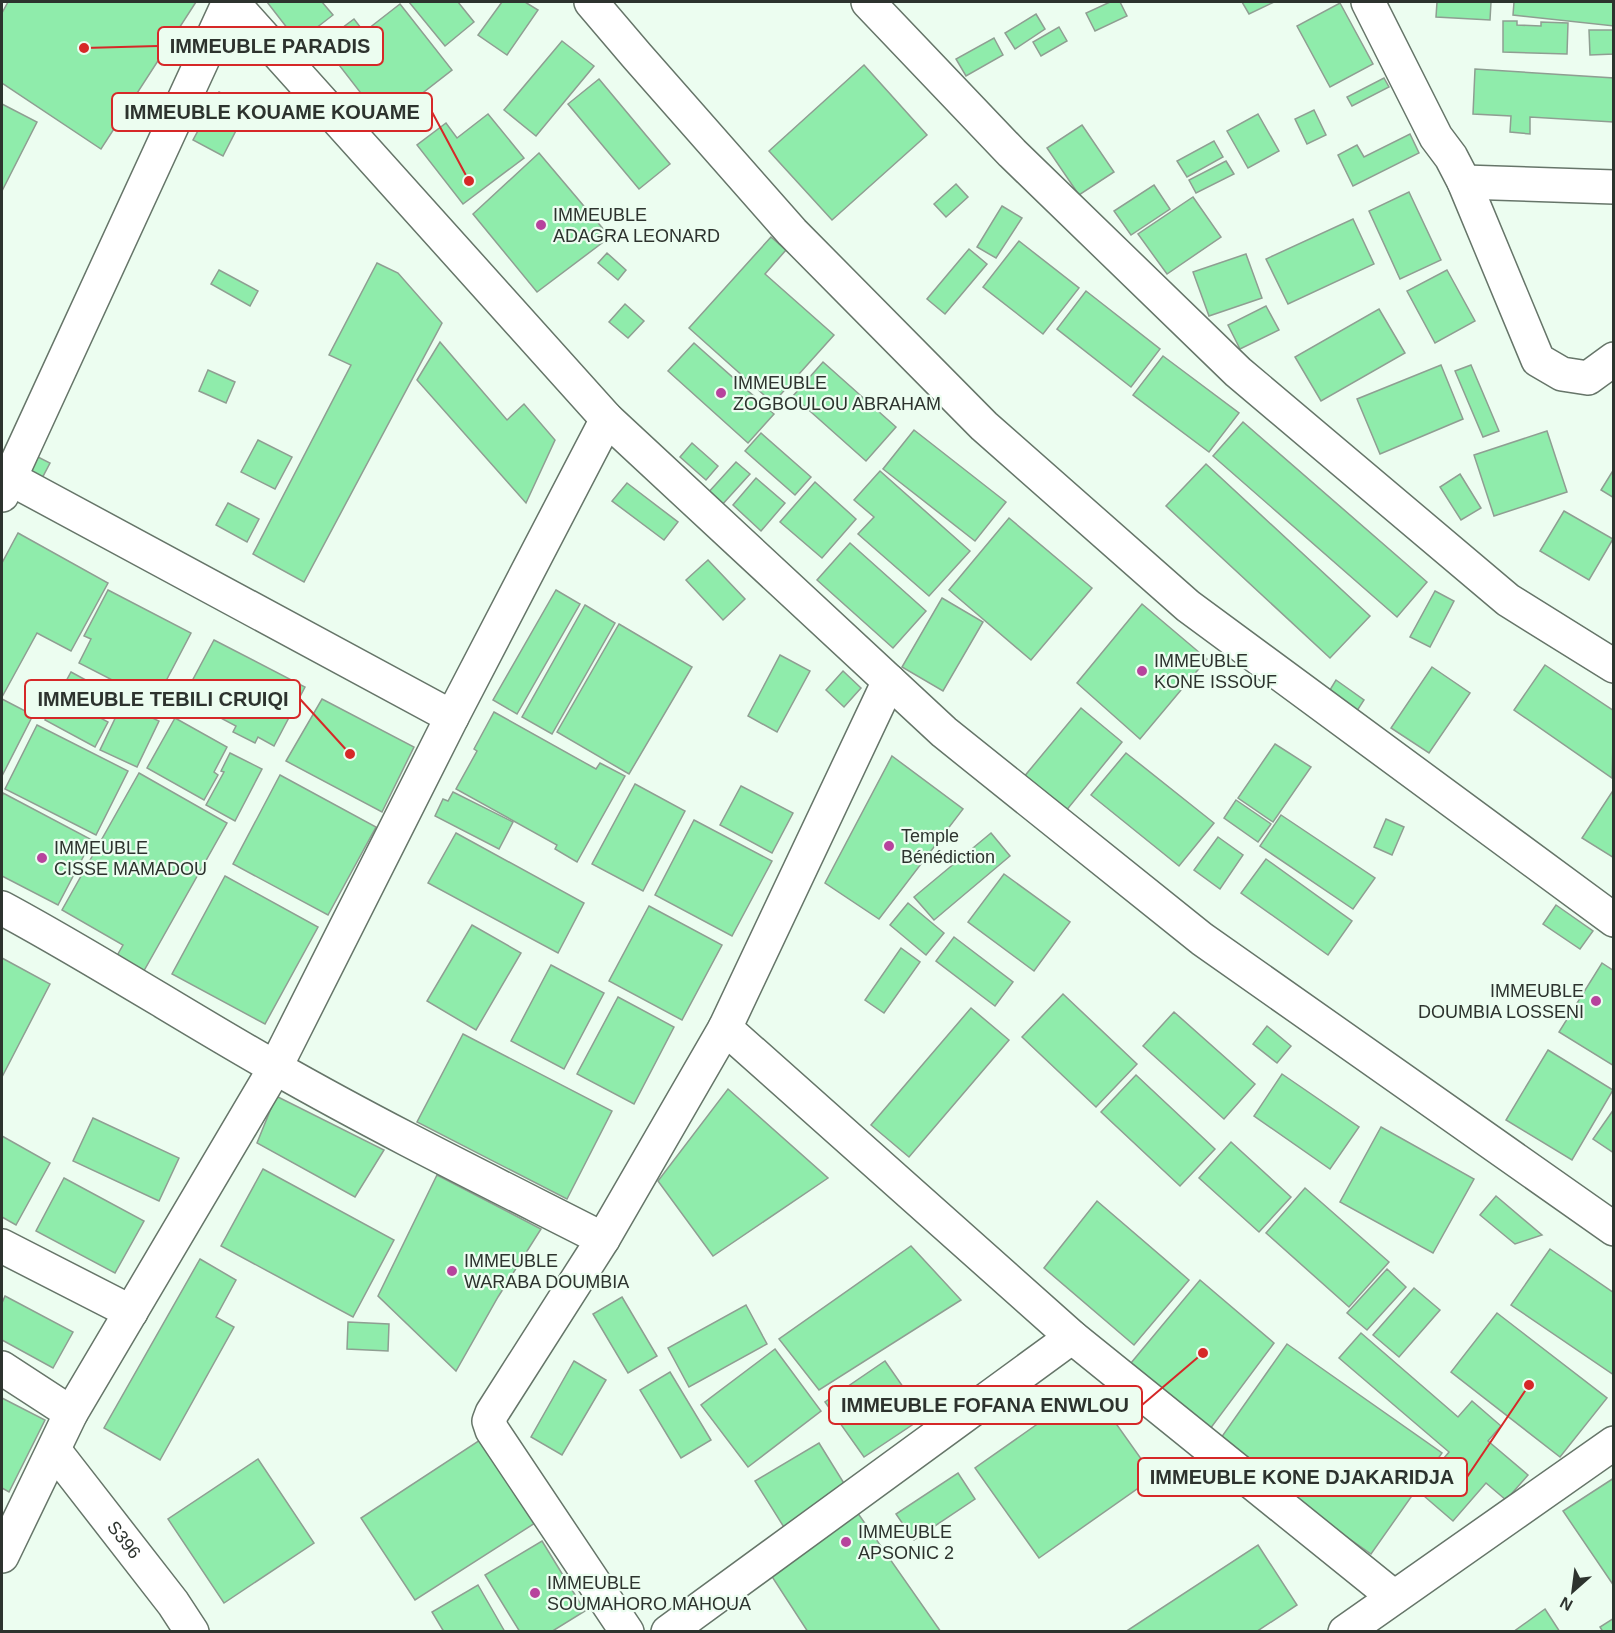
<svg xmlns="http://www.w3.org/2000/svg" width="1615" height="1633" viewBox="0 0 1615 1633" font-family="Helvetica,sans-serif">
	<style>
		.building { fill: #8fecab; stroke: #8f9e92; stroke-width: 1.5 }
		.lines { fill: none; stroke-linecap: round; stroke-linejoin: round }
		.minor-casing { stroke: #667569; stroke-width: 36 }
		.minor { stroke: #fff; stroke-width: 33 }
		.poi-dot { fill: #b7439d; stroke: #ecfdf0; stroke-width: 2 }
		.labels { text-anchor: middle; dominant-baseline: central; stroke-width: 4.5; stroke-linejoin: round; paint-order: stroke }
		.poi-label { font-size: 18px; fill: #2d332e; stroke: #ecfdf0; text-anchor: start }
		.street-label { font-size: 18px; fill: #2d332e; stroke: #ecfdf0 }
		.leader { fill: none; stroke: #d62828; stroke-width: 2 }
		.callout-dot { fill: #d62828; stroke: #ecfdf0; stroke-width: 2 }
		.callout { fill: #ecfdf0; stroke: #d62828; stroke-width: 2 }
		.callout-label { font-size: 20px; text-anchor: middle; font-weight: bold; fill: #2d332e }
	</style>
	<rect width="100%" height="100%" fill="#ecfdf0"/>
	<g class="building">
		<path d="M8,2H196L101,149L2,83V13Z"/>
		<path d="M267,2H322L333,15L298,42Z"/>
		<path d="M409,2H458L474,22L445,46Z"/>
		<path d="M502,2H525L538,10L507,55L478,35Z"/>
		<path d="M1110,2H1120L1127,16L1095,31L1086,13Z"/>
		<path d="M1242,2H1274L1249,14Z"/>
		<path d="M1437,2H1491L1490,20L1436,17Z"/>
		<path d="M1514,2H1614V26L1513,15Z"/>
		<path d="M1340,3L1373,64L1330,87L1297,26Z"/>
		<path d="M400,4L452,70L384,123L322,43L354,19L364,32Z"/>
		<path d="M1036,14L1045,29L1015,49L1005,33Z"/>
		<path d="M1503,21H1517V25L1541,26V22L1568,23L1567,54L1503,52Z"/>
		<path d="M1059,27L1067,41L1041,56L1033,42Z"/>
		<path d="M1589,30H1614V54L1590,55Z"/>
		<path d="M994,38L1003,55L966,76L956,59Z"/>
		<path d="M562,41L594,66L536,136L504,110Z"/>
		<path d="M864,65L927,135L832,220L769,151Z"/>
		<path d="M1475,69L1614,78L1613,122L1530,117V134L1510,132L1511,116L1473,114Z"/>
		<path d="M1384,78L1389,87L1352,106L1347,97Z"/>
		<path d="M599,79L670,164L639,189L568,104Z"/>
		<path d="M219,92L248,107L223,156L193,140Z"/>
		<path d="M2,104L37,122L2,191Z"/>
		<path d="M1314,110L1326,135L1307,144L1295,119Z"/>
		<path d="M488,114L524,158L463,204L417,145L446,123L457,138Z"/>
		<path d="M1258,114L1279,151L1248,168L1227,131Z"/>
		<path d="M1082,125L1114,172L1079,195L1047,148Z"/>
		<path d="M1410,134L1419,153L1353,186L1338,155L1357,145L1364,157Z"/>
		<path d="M1214,141L1223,157L1187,177L1177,161Z"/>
		<path d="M539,153L610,237L537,292L473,214Z"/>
		<path d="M1226,161L1234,174L1196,193L1189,180Z"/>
		<path d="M956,184L968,197L946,217L934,204Z"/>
		<path d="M1154,185L1170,209L1131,235L1114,211Z"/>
		<path d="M1409,192L1441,260L1400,279L1369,211Z"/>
		<path d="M1193,197L1221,237L1167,274L1138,234Z"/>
		<path d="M1002,206L1022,218L996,258L977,247Z"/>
		<path d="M1353,219L1374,264L1288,304L1266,259Z"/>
		<path d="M771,237L786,250L765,274L834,335L773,403L689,328Z"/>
		<path d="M1019,241L1079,288L1043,334L983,287Z"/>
		<path d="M969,249L987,264L945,314L927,299Z"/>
		<path d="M607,253L626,270L618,280L598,263Z"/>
		<path d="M1246,254L1262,298L1209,316L1193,272Z"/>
		<path d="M377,263L398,273L442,323L304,582L253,554L351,365L329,355Z"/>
		<path d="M219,270L258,291L250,306L211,284Z"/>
		<path d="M1447,270L1475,321L1435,343L1407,291Z"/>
		<path d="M1086,291L1160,349L1131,387L1057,329Z"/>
		<path d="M625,304L644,321L628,338L609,322Z"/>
		<path d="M1266,306L1279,330L1240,349L1228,325Z"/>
		<path d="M1379,309L1405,353L1321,401L1295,357Z"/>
		<path d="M440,342L507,420L524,404L555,440L526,503L417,380Z"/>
		<path d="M694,343L774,414L748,443L668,371Z"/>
		<path d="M1163,356L1239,413L1209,452L1133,395Z"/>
		<path d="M823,362L896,427L866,461L793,396Z"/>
		<path d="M1441,365L1463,419L1380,454L1357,399Z"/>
		<path d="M1471,365L1499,431L1483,437L1455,371Z"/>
		<path d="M208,370L235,382L226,403L199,391Z"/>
		<path d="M1243,422L1427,582L1397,617L1213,456Z"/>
		<path d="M914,430L1006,502L975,541L883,469Z"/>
		<path d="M1547,431L1567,492L1494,516L1474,455Z"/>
		<path d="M761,433L811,477L795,495L745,451Z"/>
		<path d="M258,440L292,457L275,489L241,472Z"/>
		<path d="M692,443L718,466L706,480L680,457Z"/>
		<path d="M36,456L50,463L39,484L26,477Z"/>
		<path d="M736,462L750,474L721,506L707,494Z"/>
		<path d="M1206,464L1370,616L1330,658L1166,506Z"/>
		<path d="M1614,469V498L1601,490Z"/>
		<path d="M880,471L970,551L929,596L858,534L874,517L854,500Z"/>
		<path d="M1460,474L1481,508L1461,520L1440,487Z"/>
		<path d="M756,478L785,503L761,531L733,505Z"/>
		<path d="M815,482L856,519L822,558L780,522Z"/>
		<path d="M627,483L678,522L664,540L612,501Z"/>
		<path d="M228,503L259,519L247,542L216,525Z"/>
		<path d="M1564,511L1613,539L1589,580L1540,551Z"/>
		<path d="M1009,518L1092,588L1031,660L949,590Z"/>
		<path d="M18,533L108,583L71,651L37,633L2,697V563Z"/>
		<path d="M850,543L926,611L893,648L817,580Z"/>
		<path d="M708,560L745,599L723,620L686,580Z"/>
		<path d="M108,590L191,633L155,702L79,663L91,639L84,636Z"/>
		<path d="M556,590L580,604L517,714L493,700Z"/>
		<path d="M1435,591L1454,601L1430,647L1410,637Z"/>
		<path d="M942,598L983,622L943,691L902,667Z"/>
		<path d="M1142,604L1207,659L1140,739L1077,683Z"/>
		<path d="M585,605L615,623L552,734L522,717Z"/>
		<path d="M619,624L692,667L629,774L557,732Z"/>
		<path d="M214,640L305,687L274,746L258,737L255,743L233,732L236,726L183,698Z"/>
		<path d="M780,655L810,671L777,732L748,716Z"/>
		<path d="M1545,665L1614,711L1612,778L1514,710Z"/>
		<path d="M1432,667L1470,693L1429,753L1391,728Z"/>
		<path d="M843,671L861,688L844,707L826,690Z"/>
		<path d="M71,672L108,692L95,715L108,722L95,747L45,720Z"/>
		<path d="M1336,680L1364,700L1353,717L1325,698Z"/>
		<path d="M2,699L33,715L2,776Z"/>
		<path d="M322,699L414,747L382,812L286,761Z"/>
		<path d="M122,704L159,721L137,767L100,750Z"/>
		<path d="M1081,708L1122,742L1065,812L1023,778Z"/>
		<path d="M494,712L596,769L600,763L625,776L577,862L555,849L557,845L456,789L477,751L474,749Z"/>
		<path d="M175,718L227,747L214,772L218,775L204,800L147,768Z"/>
		<path d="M37,725L128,771L96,835L5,789Z"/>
		<path d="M1275,744L1311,767L1273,822L1238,798Z"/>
		<path d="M230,753L262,769L235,821L206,805L224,772L221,771Z"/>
		<path d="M1126,753L1214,823L1179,866L1091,795Z"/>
		<path d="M892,756L963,809L879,919L825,883Z"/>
		<path d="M139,773L227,823L141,976L114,961L123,945L62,910Z"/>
		<path d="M280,775L376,827L328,915L233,864Z"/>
		<path d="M635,784L685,811L643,891L592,864Z"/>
		<path d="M741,786L793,813L772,853L720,825Z"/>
		<path d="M1614,789V858L1582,838Z"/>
		<path d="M453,792L513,822L499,849L435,816L443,799L448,801Z"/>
		<path d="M3,793L92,840L58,905L2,876V797Z"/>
		<path d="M1236,800L1271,824L1258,842L1224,818Z"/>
		<path d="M1281,815L1375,878L1353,909L1260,846Z"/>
		<path d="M1386,819L1404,827L1392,855L1374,847Z"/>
		<path d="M694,820L772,861L732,936L655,895Z"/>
		<path d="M456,833L584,903L558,953L428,883Z"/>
		<path d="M991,833L1010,856L934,920L914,897Z"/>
		<path d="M1218,837L1243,855L1220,889L1194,870Z"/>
		<path d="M1266,859L1352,921L1328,955L1241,893Z"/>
		<path d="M1004,874L1070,922L1034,971L968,922Z"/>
		<path d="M225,876L318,927L265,1024L172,974Z"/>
		<path d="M908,903L944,933L926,955L890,925Z"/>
		<path d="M1556,905L1593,931L1580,949L1543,924Z"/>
		<path d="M649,906L722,945L682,1020L609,981Z"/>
		<path d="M472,925L521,953L476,1030L427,1001Z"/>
		<path d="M954,937L1013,982L995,1006L936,961Z"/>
		<path d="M901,948L920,962L884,1013L865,1000Z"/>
		<path d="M2,958L50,984L2,1077Z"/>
		<path d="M1602,963L1614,971V1066L1559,1032Z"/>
		<path d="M551,965L604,993L564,1069L511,1041Z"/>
		<path d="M1063,994L1137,1064L1096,1107L1022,1037Z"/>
		<path d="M618,997L674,1027L634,1104L577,1074Z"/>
		<path d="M971,1008L1009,1040L909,1157L871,1125Z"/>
		<path d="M1174,1012L1255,1084L1224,1119L1143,1046Z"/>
		<path d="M1267,1026L1291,1046L1277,1063L1253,1044Z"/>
		<path d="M463,1034L612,1111L567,1199L417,1122Z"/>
		<path d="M1548,1050L1613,1090L1572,1160L1506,1120Z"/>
		<path d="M1282,1074L1359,1127L1330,1169L1254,1116Z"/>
		<path d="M1136,1075L1215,1149L1180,1186L1101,1112Z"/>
		<path d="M728,1089L828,1178L713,1256L658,1181Z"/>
		<path d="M276,1096L384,1150L355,1197L257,1143Z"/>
		<path d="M1614,1109V1153L1593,1139Z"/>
		<path d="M93,1118L179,1158L159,1201L73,1161Z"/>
		<path d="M1381,1127L1474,1179L1433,1253L1340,1202Z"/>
		<path d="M2,1136L50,1163L16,1225L2,1217Z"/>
		<path d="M1231,1142L1291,1197L1259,1232L1199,1178Z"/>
		<path d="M263,1169L394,1240L353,1317L221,1246Z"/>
		<path d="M437,1175L541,1229L498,1297L456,1371L378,1296Z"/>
		<path d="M64,1178L144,1221L115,1273L36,1231Z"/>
		<path d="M1305,1188L1389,1262L1349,1307L1266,1233Z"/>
		<path d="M1496,1196L1542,1235L1515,1244L1480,1215Z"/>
		<path d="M1097,1201L1189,1280L1134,1345L1044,1268Z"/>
		<path d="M911,1246L961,1300L819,1390L779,1339Z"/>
		<path d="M1550,1249L1614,1293V1375L1511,1305Z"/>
		<path d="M200,1259L236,1280L216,1317L234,1327L160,1460L104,1428Z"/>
		<path d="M1387,1269L1406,1287L1367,1330L1347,1313Z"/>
		<path d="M1200,1280L1274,1343L1210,1429L1131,1363Z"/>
		<path d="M1414,1288L1440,1310L1399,1357L1373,1335Z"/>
		<path d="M5,1296L73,1332L53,1368L2,1340V1303Z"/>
		<path d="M622,1297L657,1356L628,1373L593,1314Z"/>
		<path d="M746,1305L767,1344L689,1387L668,1348Z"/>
		<path d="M1497,1313L1607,1398L1560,1457L1451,1372Z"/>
		<path d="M348,1322L389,1324L388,1351L347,1349Z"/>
		<path d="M1361,1333L1458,1417L1472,1401L1501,1426L1488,1441L1528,1475L1506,1500L1486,1483L1453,1521L1417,1490L1449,1452L1339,1358Z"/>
		<path d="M1287,1344L1442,1453L1371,1554L1216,1445Z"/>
		<path d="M775,1349L821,1411L748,1467L701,1405Z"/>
		<path d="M574,1361L606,1380L562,1455L531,1437Z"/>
		<path d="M885,1361L924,1417L864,1457L825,1402Z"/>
		<path d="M670,1372L711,1440L681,1458L640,1390Z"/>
		<path d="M1090,1387L1154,1477L1039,1558L975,1468Z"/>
		<path d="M2,1398L45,1420L9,1492L2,1488Z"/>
		<path d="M480,1440L535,1523L415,1600L361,1518Z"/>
		<path d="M819,1443L850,1493L787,1532L755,1481Z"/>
		<path d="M258,1459L314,1543L224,1603L168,1519Z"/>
		<path d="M958,1473L975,1499L914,1540L896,1514Z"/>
		<path d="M1614,1478V1586L1563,1511Z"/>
		<path d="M857,1512L941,1632H808L769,1572Z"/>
		<path d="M542,1541L585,1611L551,1632H520L485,1575Z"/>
		<path d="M1258,1545L1297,1605L1256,1632H1125Z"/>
		<path d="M478,1585L505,1632H444L432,1612Z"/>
		<path d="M1545,1609L1560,1632H1513Z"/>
		<path d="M1614,1618V1632H1603L1600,1627Z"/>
	</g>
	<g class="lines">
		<g class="minor-casing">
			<g id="minor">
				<path d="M232,2L607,419L944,732L1202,939L1614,1229"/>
				<path d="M591,2L637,56L792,232L984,426L1188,606L1614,920"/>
				<path d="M868,2L1012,153L1238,372L1508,600L1614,666"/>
				<path d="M1368,2L1436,137L1451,157L1464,182L1538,360L1562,374L1588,378L1614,359"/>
				<path d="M1464,182L1614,187"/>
				<path d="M2,474L452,717"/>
				<path d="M2,495L229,2"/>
				<path d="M2,908C95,958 184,1016 276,1068C383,1129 493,1183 603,1239L492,1413L489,1421L492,1430L627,1632"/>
				<path d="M725,1028L1072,1337L1394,1597"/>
				<path d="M603,1239L725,1028L889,681"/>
				<path d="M2,1246L131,1312"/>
				<path d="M2,1368L71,1413"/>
				<path id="s1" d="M54,1450L173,1603L192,1632"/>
				<path d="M2,1556L71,1413L275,1068L452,717L607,419"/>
				<path d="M668,1632L1072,1337"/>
				<path d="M1345,1632L1614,1443"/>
			</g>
		</g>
		<use href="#minor" class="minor"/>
	</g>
	<g class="poi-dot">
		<circle cx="541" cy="225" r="6"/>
		<circle cx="721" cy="393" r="6"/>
		<circle cx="1142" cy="671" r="6"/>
		<circle cx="889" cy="846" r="6"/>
		<circle cx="42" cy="858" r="6"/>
		<circle cx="1596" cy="1001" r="6"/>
		<circle cx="452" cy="1271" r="6"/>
		<circle cx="846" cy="1542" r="6"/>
		<circle cx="535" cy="1593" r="6"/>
	</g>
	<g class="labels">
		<g class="poi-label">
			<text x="553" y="215">IMMEUBLE<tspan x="553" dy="21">ADAGRA LEONARD</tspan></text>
			<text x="733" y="383">IMMEUBLE<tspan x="733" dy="21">ZOGBOULOU ABRAHAM</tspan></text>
			<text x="1154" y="661">IMMEUBLE<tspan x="1154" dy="21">KONE ISSOUF</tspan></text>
			<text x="901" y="836">Temple<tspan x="901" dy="21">Bénédiction</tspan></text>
			<text x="54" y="848">IMMEUBLE<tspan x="54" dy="21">CISSE MAMADOU</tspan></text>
			<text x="1584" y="991" text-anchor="end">IMMEUBLE<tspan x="1584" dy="21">DOUMBIA LOSSENI</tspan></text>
			<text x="464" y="1261">IMMEUBLE<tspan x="464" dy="21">WARABA DOUMBIA</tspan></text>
			<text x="858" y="1532">IMMEUBLE<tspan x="858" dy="21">APSONIC 2</tspan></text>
			<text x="547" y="1583">IMMEUBLE<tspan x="547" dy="21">SOUMAHORO MAHOUA</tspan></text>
		</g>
		<g class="street-label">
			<text stroke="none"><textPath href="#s1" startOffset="114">S396</textPath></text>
		</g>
	</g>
	<path class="leader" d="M84 48L158 46M469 181L432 112M350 754L300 699M1203 1353L1142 1405M1529 1385L1467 1477"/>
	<g class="callout-dot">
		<circle cx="84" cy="48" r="6"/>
		<circle cx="469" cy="181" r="6"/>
		<circle cx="350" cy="754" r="6"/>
		<circle cx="1203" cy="1353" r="6"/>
		<circle cx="1529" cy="1385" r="6"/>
	</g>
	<g class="callout">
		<rect x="158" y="27" width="225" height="38" rx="6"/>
		<rect x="112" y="93" width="320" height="38" rx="6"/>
		<rect x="25" y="680" width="275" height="38" rx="6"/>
		<rect x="829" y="1386" width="313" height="38" rx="6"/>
		<rect x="1138" y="1458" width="329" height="38" rx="6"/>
	</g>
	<g class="callout-label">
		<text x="270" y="53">IMMEUBLE PARADIS</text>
		<text x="272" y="119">IMMEUBLE KOUAME KOUAME</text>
		<text x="163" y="706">IMMEUBLE TEBILI CRUIQI</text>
		<text x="985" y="1412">IMMEUBLE FOFANA ENWLOU</text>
		<text x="1302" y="1484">IMMEUBLE KONE DJAKARIDJA</text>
	</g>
	<rect width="1615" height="1633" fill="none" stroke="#2d332e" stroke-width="6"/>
	<g transform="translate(1573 1591) rotate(208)" stroke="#ecfdf0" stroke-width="4.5" paint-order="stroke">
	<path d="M0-4.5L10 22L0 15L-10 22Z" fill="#2d332e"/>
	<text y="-9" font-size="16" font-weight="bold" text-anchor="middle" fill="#2d332e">N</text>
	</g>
</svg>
